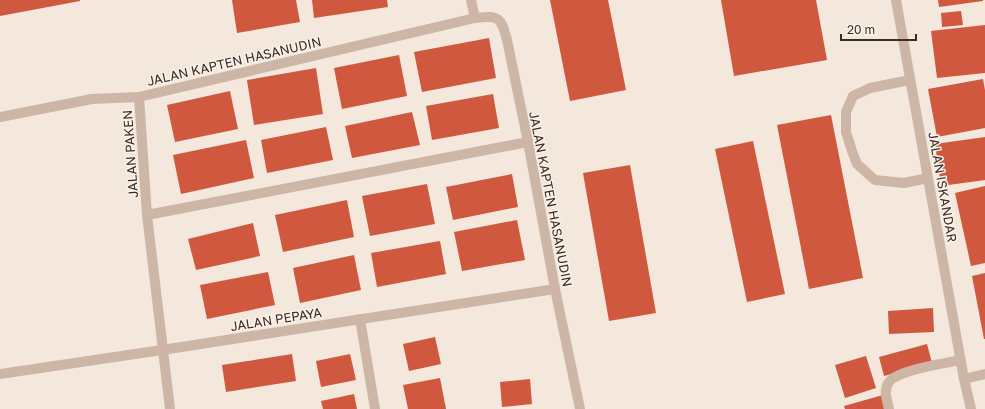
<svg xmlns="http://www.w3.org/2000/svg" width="985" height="409" viewBox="0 0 985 409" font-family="'Golos Text',sans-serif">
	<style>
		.building { fill: #d0583f }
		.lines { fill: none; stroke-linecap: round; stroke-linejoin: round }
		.service { stroke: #ceb6a7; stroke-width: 10 }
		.minor { stroke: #ceb6a7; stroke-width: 10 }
		.tertiary { stroke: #ceb6a7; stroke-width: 10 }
		.labels { text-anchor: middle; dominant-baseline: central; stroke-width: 3; stroke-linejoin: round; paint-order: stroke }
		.street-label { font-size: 13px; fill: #3a2c28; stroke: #fbf2e9 }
	</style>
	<rect width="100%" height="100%" fill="#f4e7dc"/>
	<g class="building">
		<path d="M0,0H80V1L0,16Z"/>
		<path d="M232,0H296L300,22L237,33Z"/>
		<path d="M312,0H387L388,7L314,18Z"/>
		<path d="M550,0H608L626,90L570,101Z"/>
		<path d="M721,0H816L827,60L734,76Z"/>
		<path d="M938,0H983V1L939,7Z"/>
		<path d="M961,11L963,25L942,27L941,13Z"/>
		<path d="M985,25V73L937,78L931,31Z"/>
		<path d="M489,38L496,78L422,92L414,52Z"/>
		<path d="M399,55L407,96L342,109L334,68Z"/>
		<path d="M316,68L323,114L254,125L247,80Z"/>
		<path d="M983,79L985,90V128L937,137L928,89Z"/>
		<path d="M230,91L238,129L175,142L167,105Z"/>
		<path d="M493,94L499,128L432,140L426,106Z"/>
		<path d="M412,112L420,145L352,158L345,126Z"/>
		<path d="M831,115L863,278L809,289L777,125Z"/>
		<path d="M326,127L333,160L267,173L261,140Z"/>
		<path d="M985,137V180L941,186L935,144Z"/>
		<path d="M246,140L254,178L181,194L173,155Z"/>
		<path d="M753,141L785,294L747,302L715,149Z"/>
		<path d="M630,165L656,313L609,321L583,173Z"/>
		<path d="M512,174L518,207L453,220L446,187Z"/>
		<path d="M427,184L435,224L370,236L362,196Z"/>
		<path d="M985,186V263L971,266L955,193Z"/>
		<path d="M347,200L354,237L283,252L275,215Z"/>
		<path d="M517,220L525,260L462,271L454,232Z"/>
		<path d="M253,223L260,256L196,270L188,239Z"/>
		<path d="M440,241L446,274L377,287L371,253Z"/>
		<path d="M354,255L361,290L300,303L293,268Z"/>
		<path d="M268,272L275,305L207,319L200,285Z"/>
		<path d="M985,273V339H984L972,276Z"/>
		<path d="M933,308L934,332L889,334L888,311Z"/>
		<path d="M435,337L441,364L409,371L403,344Z"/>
		<path d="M927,344L932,363L884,376L879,357Z"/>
		<path d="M292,354L296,381L226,392L222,365Z"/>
		<path d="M350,354L356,380L321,387L316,361Z"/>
		<path d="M866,356L876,388L845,398L835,365Z"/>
		<path d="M440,378L446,409H408L403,385Z"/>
		<path d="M530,379L532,404L502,407L500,382Z"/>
		<path d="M354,394L357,409H323L321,401Z"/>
		<path d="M883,395L885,409H845L844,406Z"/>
	</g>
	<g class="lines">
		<g class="service">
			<path d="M910,80L870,88L853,96L846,112V132L852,151L857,164L875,180L904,183L928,178"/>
			<path d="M889,409C887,400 883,390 889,382C897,370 946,363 961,360"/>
		</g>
		<g class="minor">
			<path d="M471,0L475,18"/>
			<path d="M896,0L964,379L971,409"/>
			<path d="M139,97L475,18C499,15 501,17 507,40L528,142L555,289"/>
			<path d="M0,117L92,99L139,97L147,215L170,409"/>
			<path d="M147,215L528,142"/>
			<path d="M360,319L375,409"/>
			<path d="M964,379L985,374"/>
		</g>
		<path class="tertiary" d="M0,374L162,350L555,289L580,409"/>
	</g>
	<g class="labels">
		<g class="street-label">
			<text transform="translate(234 61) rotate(-13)">JALAN KAPTEN HASANUDIN</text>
			<text transform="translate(130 154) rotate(-94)">JALAN PAKEN</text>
			<text transform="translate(943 187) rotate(80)">JALAN ISKANDAR</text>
			<text transform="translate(551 199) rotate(79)">JALAN KAPTEN HASANUDIN</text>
			<text transform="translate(276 319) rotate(-9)">JALAN PEPAYA</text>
		</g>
	</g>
	<path d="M841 34v6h75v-6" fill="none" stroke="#3a2c28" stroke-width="2"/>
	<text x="847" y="34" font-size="12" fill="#3a2c28" stroke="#fbf2e9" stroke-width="3" paint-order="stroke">20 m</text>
</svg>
